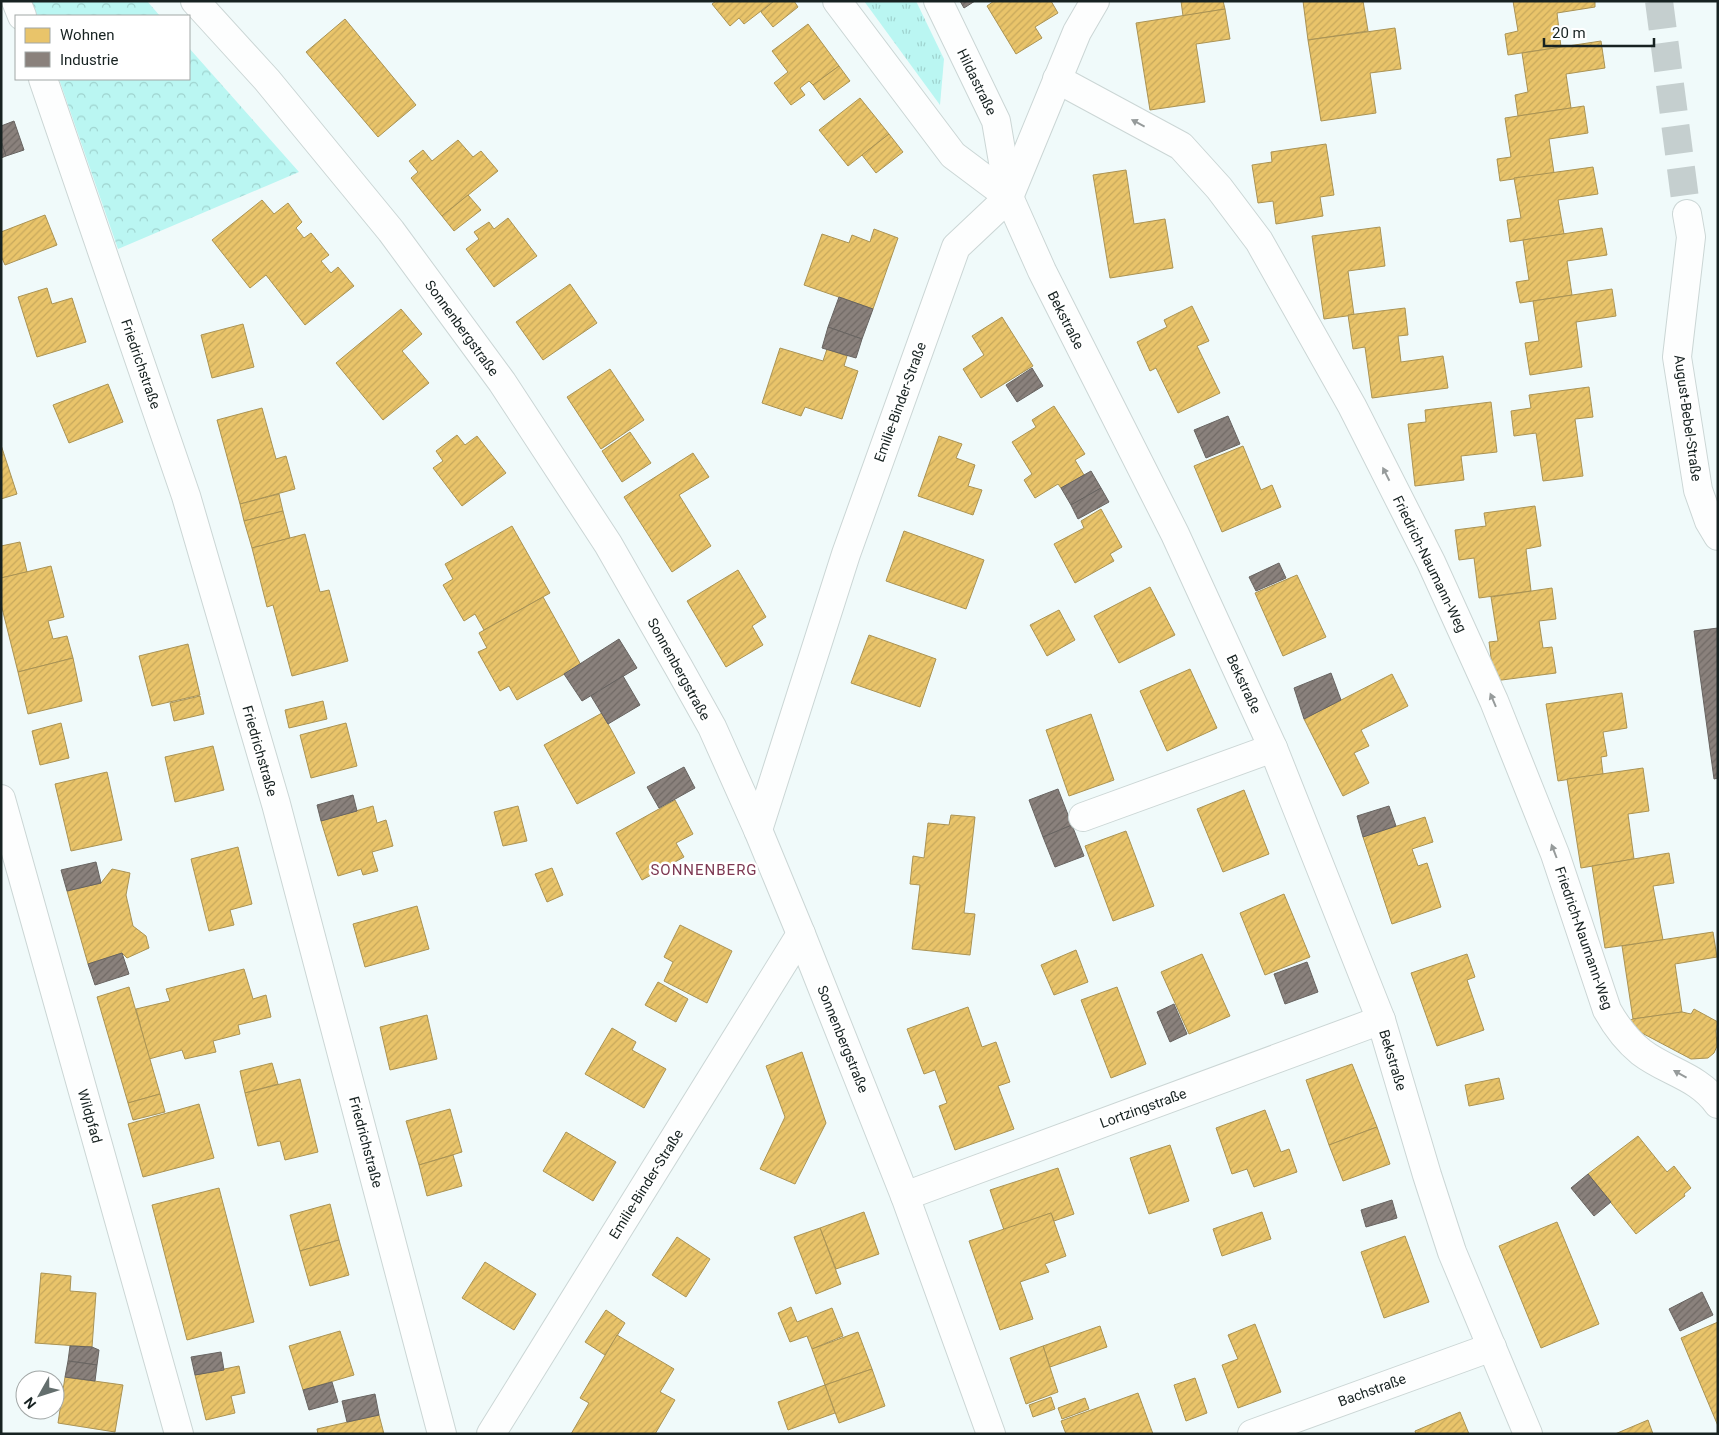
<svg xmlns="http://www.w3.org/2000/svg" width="1719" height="1435" viewBox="0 0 1719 1435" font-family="Roboto,sans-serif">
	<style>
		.grass { fill: url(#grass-tufts) }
		.park { fill: url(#park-crowns) }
		.homes { fill: url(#homes-hatch); stroke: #aa9354 }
		.industry { fill: url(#industry-hatch); stroke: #686461 }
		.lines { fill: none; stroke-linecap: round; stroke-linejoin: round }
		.minor-tunnel { stroke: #c5cfcf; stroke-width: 28; stroke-dasharray: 28 14; stroke-linecap: butt }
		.minor-casing { stroke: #cbd6d5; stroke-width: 30 }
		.minor { stroke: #fdfefe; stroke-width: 28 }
		.oneway { fill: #969b9b }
		.labels { text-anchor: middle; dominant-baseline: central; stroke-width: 5; stroke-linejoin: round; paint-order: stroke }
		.street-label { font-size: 14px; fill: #172221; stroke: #fff }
		.neighbourhood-label { font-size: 15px; letter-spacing: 1px; fill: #7d3852; stroke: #fff }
	</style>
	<defs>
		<pattern id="grass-tufts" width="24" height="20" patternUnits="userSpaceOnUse" patternTransform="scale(1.25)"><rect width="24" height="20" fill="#baf6f2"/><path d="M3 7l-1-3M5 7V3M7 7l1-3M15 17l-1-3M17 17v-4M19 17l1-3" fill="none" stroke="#9fd3cf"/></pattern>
		<pattern id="park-crowns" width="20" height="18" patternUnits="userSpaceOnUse" patternTransform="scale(1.25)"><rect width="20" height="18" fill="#baf6f2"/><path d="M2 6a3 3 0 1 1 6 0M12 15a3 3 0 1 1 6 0" fill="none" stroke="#9fd3cf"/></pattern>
		<pattern id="homes-hatch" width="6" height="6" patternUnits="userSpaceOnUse" patternTransform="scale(1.25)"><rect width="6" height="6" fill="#e9c46a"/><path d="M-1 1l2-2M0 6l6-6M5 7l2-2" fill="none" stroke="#c7a85c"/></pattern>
		<pattern id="industry-hatch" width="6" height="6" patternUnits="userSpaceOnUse" patternTransform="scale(1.25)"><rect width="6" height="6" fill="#8a817c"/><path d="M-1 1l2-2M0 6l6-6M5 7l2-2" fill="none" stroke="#706965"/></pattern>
	</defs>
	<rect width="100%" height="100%" fill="#f0fafa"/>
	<path class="grass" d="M864,1H916L944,59L940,105Z"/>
	<g class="park">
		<path d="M31,1H147L160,16H37Z"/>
		<path d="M189,48L299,172L118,249L59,79H189Z"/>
	</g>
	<g class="homes">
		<path d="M716,1H774L744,24L739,18L730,26L712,4Z"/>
		<path d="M774,1H794L798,7L773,27L761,12Z"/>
		<path d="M994,1H1051L1058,13L1035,27L1042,38L1016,54L987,6Z"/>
		<path d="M1181,1H1223L1225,9L1183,16Z"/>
		<path d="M1303,1H1363L1368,31L1308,40Z"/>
		<path d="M1513,1H1595V7L1557,13L1561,47L1508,55L1505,34L1518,31Z"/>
		<path d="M1225,9L1230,39L1196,44L1205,102L1150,110L1136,23Z"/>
		<path d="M345,19L416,105L378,137L306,52Z"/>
		<path d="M808,24L839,66L813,85L809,81L800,88L805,95L791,105L774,83L788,72L772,51Z"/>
		<path d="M1395,28L1401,69L1370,73L1376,113L1321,121L1308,40Z"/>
		<path d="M1601,41L1605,68L1566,74L1571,108L1518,116L1515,95L1528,92L1522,53Z"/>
		<path d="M839,66L850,81L824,100L813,85Z"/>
		<path d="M860,98L889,134L848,166L819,130Z"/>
		<path d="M1584,106L1588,133L1549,139L1554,173L1500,181L1497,159L1511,157L1505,118Z"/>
		<path d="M889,134L903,152L876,173L862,155Z"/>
		<path d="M458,140L473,157L481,151L498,171L442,216L411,178L418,172L409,161L423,150L432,161Z"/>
		<path d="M1326,144L1334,195L1320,197L1323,216L1276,224L1273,201L1258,203L1252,165L1272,162L1271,152Z"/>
		<path d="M1593,167L1598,194L1558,200L1564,234L1510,242L1507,220L1521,218L1514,178Z"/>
		<path d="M1126,170L1134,224L1165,219L1173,268L1110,278L1093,175Z"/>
		<path d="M468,195L481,210L454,231L442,216Z"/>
		<path d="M262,200L274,214L288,203L302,222L296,228L304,238L311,233L329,255L321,261L331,273L338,267L354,286L305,325L266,275L250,288L212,240Z"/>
		<path d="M45,215L57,245L5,265L1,256V232Z"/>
		<path d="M508,218L537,256L494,287L466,249L479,239L474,232L489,222L494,229Z"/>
		<path d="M1380,227L1385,266L1348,271L1354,315L1324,319L1312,236Z"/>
		<path d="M1602,228L1607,255L1567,261L1572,295L1520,303L1516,282L1529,280L1523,240Z"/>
		<path d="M874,229L898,238L873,309L804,285L822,234L849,243L852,235L870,242Z"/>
		<path d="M570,284L597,323L543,360L516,322Z"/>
		<path d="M47,288L52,304L72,298L86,342L37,357L18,297Z"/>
		<path d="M1612,289L1616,316L1576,322L1582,367L1530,375L1525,343L1539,341L1533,301Z"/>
		<path d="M1192,306L1209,341L1197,346L1220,393L1178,413L1156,368L1150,371L1137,342L1167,327L1164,320Z"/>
		<path d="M1405,308L1408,335L1398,336L1401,362L1443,356L1448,388L1372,398L1365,347L1353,349L1348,315Z"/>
		<path d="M401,309L422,334L402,351L429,383L383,420L336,363Z"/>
		<path d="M1002,317L1033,366L981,398L963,369L984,355L972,336Z"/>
		<path d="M243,324L254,367L212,378L201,335Z"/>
		<path d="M780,348L823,361L827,349L847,356L844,366L858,371L842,419L805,407L801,416L762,403Z"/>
		<path d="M610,369L644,420L601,449L567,397Z"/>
		<path d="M108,384L123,422L69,443L53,405Z"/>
		<path d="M1589,387L1593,417L1575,419L1583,476L1543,481L1536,433L1514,436L1511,411L1531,408L1529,395Z"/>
		<path d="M1491,402L1497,452L1461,456L1464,480L1415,486L1408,424L1426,422L1425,410Z"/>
		<path d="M1054,406L1085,454L1075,460L1084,475L1061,488L1058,484L1035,498L1024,480L1032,474L1012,442L1036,427L1032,420Z"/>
		<path d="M262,408L276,459L286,456L295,489L240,504L217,420Z"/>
		<path d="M630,432L651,463L622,482L602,451Z"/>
		<path d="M457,435L465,445L477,436L506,473L462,506L433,468L443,461L436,451Z"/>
		<path d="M939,436L962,444L956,458L975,465L968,486L982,490L973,515L918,496Z"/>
		<path d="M1,445L17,494L1,499Z"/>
		<path d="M1243,446L1261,490L1272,485L1281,507L1222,532L1194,466Z"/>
		<path d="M693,453L709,477L679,495L711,546L672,572L624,497Z"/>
		<path d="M279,494L283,511L244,521L240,504Z"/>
		<path d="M1535,506L1541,546L1526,549L1531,591L1479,598L1474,558L1459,560L1455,530L1486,526L1484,513Z"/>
		<path d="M1101,509L1122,547L1110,554L1114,561L1075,583L1054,544L1084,528L1081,521Z"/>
		<path d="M283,511L290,538L252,548L244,521Z"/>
		<path d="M512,526L550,593L484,630L475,614L464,621L443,585L453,579L445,564Z"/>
		<path d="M904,531L984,560L966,609L886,581Z"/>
		<path d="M305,534L320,592L329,590L348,661L292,676L273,605L267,607L252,548Z"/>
		<path d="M20,542L27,572L1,578V546Z"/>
		<path d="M51,566L64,617L48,621L53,639L67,636L73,658L18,672L1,604V578Z"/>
		<path d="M738,570L766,617L752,626L763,645L726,667L687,601Z"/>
		<path d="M1297,575L1326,637L1283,656L1255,593Z"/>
		<path d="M1150,587L1175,635L1119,663L1094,616Z"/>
		<path d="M1552,588L1556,619L1539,621L1543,648L1552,647L1556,673L1494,681L1489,642L1498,641L1491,597Z"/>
		<path d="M543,597L581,665L517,700L509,686L500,691L478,652L487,648L479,633Z"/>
		<path d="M1059,610L1075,640L1047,656L1030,625Z"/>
		<path d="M869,635L936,659L920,707L851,683Z"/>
		<path d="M188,644L200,695L152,706L139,656Z"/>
		<path d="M73,658L82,701L28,714L18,672Z"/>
		<path d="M1190,669L1217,728L1167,751L1140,691Z"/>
		<path d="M1392,674L1408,706L1361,730L1369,746L1354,753L1369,783L1343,796L1304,719Z"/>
		<path d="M1622,693L1627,728L1603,732L1607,756L1601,757L1603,774L1558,781L1546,704Z"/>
		<path d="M200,696L204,714L174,721L170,703Z"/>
		<path d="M323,701L327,719L289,728L285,710Z"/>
		<path d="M602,713L635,773L577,804L544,745Z"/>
		<path d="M1091,714L1114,780L1069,796L1046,730Z"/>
		<path d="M61,723L69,758L40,765L32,731Z"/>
		<path d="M346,723L357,766L311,778L300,735Z"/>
		<path d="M213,746L224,790L175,802L165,757Z"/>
		<path d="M1643,768L1649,811L1628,814L1634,859L1581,868L1567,779Z"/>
		<path d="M107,772L122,840L71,851L55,784Z"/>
		<path d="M1244,790L1269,854L1223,872L1197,809Z"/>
		<path d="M675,800L693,834L676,843L684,857L642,880L616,833Z"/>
		<path d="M373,806L377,823L386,820L393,846L372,852L378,871L363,875L361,869L338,876L321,821Z"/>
		<path d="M518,806L527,841L503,846L494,812Z"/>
		<path d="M951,815L975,817L964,913L975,914L970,955L912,949L920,885L910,884L913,856L924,858L928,823L949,825Z"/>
		<path d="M1425,817L1433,842L1412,849L1418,866L1427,863L1441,907L1392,924L1363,837Z"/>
		<path d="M1126,831L1154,906L1113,921L1085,846Z"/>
		<path d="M238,847L252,904L230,910L234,925L209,931L191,859Z"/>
		<path d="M1669,853L1674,883L1653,886L1663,940L1605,948L1592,866Z"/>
		<path d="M552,868L563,895L547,902L535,874Z"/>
		<path d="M112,869L130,873L126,895L133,926L146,936L149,948L127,958L122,953L88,964L67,891L101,883Z"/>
		<path d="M1284,894L1310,957L1265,975L1240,913Z"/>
		<path d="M417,906L429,949L365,967L353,924Z"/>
		<path d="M680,925L732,951L707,1003L664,981L673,962L664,957Z"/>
		<path d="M1713,932L1717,957L1675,964L1682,1012L1633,1019L1622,946Z"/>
		<path d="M1076,950L1088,982L1054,995L1041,965Z"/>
		<path d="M1202,954L1230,1016L1189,1034L1161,972Z"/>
		<path d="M1467,954L1475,977L1467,980L1484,1030L1437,1046L1411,973Z"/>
		<path d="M244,969L253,999L266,995L271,1017L238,1025L240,1034L213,1041L216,1052L185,1059L182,1050L149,1059L136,1009L170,1001L166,989Z"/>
		<path d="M658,982L688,999L676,1022L645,1005Z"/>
		<path d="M129,987L160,1094L128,1103L97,997Z"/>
		<path d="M1117,987L1146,1064L1111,1078L1081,1000Z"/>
		<path d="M968,1007L982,1047L996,1042L1010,1082L998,1086L1014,1129L955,1150L939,1106L947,1103L935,1070L924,1074L907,1029Z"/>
		<path d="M1694,1009L1718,1022L1716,1031L1717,1046L1714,1053L1708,1058L1691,1059L1623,1023L1633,1019L1682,1012L1691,1014Z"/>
		<path d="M427,1015L437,1059L390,1070L380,1027Z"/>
		<path d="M612,1028L636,1042L632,1050L666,1069L644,1108L585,1074Z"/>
		<path d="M802,1052L826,1123L795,1184L760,1169L785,1117L766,1066Z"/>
		<path d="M272,1063L278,1084L245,1093L240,1071Z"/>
		<path d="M1352,1064L1377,1127L1329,1145L1306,1080Z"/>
		<path d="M1499,1078L1504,1099L1469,1106L1465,1085Z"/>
		<path d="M300,1079L318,1152L285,1160L280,1141L258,1146L245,1093Z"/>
		<path d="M160,1094L165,1112L133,1120L128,1103Z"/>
		<path d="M199,1104L214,1158L143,1177L128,1124Z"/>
		<path d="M450,1109L462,1152L419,1165L406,1121Z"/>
		<path d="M1265,1110L1281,1152L1289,1149L1297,1172L1254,1187L1247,1169L1232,1174L1216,1128Z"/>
		<path d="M1377,1127L1390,1164L1343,1181L1329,1145Z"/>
		<path d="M566,1132L616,1162L593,1201L543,1171Z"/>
		<path d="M1638,1136L1667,1172L1674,1166L1691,1188L1684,1194L1685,1196L1636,1234L1588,1174Z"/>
		<path d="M1170,1145L1189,1201L1149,1214L1130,1158Z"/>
		<path d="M453,1155L462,1186L427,1196L419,1165Z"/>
		<path d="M1058,1168L1074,1214L1054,1221L1051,1213L1004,1230L990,1190Z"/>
		<path d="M219,1188L254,1322L187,1340L152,1205Z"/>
		<path d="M330,1204L339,1240L300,1251L290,1215Z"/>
		<path d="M864,1212L879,1254L836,1269L820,1228Z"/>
		<path d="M1262,1212L1271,1239L1222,1256L1213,1229Z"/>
		<path d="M1051,1213L1066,1256L1045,1264L1049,1272L1020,1282L1033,1319L1000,1330L969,1241Z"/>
		<path d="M1557,1222L1599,1324L1541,1348L1499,1246Z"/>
		<path d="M820,1228L841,1284L816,1294L794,1237Z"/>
		<path d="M1405,1236L1429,1302L1384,1318L1361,1252Z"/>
		<path d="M677,1237L710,1259L686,1297L652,1275Z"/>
		<path d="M339,1240L349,1275L310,1286L300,1251Z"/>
		<path d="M485,1262L536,1294L514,1330L462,1298Z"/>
		<path d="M41,1273L71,1276L70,1291L96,1293L92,1347L35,1343Z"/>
		<path d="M791,1307L797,1322L832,1308L843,1336L812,1349L807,1336L790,1342L778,1313Z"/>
		<path d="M606,1310L625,1323L605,1355L585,1342Z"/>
		<path d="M1718,1322V1426L1681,1338Z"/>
		<path d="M1255,1324L1281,1392L1238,1408L1222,1365L1238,1359L1228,1335Z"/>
		<path d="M1100,1326L1107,1347L1050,1367L1043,1346Z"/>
		<path d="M340,1331L354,1375L303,1390L289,1346Z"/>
		<path d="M858,1332L872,1369L825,1385L812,1349Z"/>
		<path d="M617,1335L674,1369L660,1392L675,1400L655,1434H571L589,1403L580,1398Z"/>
		<path d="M1043,1346L1058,1392L1026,1404L1010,1358Z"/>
		<path d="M239,1366L245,1393L231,1396L235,1413L206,1420L195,1375Z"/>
		<path d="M872,1369L885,1406L839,1423L825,1385Z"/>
		<path d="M65,1377L123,1385L115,1432L58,1423Z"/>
		<path d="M1195,1378L1207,1413L1186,1421L1174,1385Z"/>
		<path d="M825,1385L835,1413L788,1430L778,1402Z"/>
		<path d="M1138,1393L1153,1434H1066L1061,1421Z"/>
		<path d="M1051,1397L1055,1409L1033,1417L1029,1405Z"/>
		<path d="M1085,1398L1089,1409L1062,1419L1058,1408Z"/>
		<path d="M1460,1412L1469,1434H1416L1415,1431Z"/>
		<path d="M379,1415L384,1434H318L317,1429Z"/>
		<path d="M1648,1420L1653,1434H1615Z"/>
	</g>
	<g class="industry">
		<path d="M960,1H975L964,8Z"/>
		<path d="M14,121L24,150L6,156L1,141V126Z"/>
		<path d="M1,141L6,156L1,158Z"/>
		<path d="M839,297L873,309L862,339L828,327Z"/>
		<path d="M828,327L862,339L856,358L822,348Z"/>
		<path d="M1032,368L1043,386L1017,402L1006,385Z"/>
		<path d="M1228,416L1240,444L1206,458L1194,430Z"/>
		<path d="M1091,471L1101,488L1071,505L1061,488Z"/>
		<path d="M1101,488L1109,502L1078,519L1071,505Z"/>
		<path d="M1279,563L1286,578L1256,591L1249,577Z"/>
		<path d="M1718,628V778L1714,779L1694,631Z"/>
		<path d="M619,639L637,668L582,701L564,674Z"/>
		<path d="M1331,673L1341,700L1304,719L1294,688Z"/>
		<path d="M623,676L640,705L608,724L591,696Z"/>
		<path d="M684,767L695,788L659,808L647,787Z"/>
		<path d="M1058,789L1072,825L1043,837L1029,800Z"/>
		<path d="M353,795L357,811L321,821L317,805Z"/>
		<path d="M1389,806L1396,826L1363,837L1357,816Z"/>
		<path d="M1072,825L1084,856L1055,867L1043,837Z"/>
		<path d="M96,862L101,883L67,891L61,870Z"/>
		<path d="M122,953L129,974L95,985L88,964Z"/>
		<path d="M1307,962L1318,992L1285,1004L1274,974Z"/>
		<path d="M1174,1004L1187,1034L1170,1042L1157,1012Z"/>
		<path d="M1588,1174L1611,1202L1594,1216L1571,1188Z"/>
		<path d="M1392,1200L1397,1218L1366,1227L1361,1210Z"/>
		<path d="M1702,1292L1713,1315L1680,1331L1669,1309Z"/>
		<path d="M70,1346L92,1347L99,1350L97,1365L68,1361Z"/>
		<path d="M221,1352L224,1370L195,1375L191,1357Z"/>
		<path d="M68,1361L97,1365L95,1381L65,1377Z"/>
		<path d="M332,1382L338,1402L309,1410L303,1390Z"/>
		<path d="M375,1394L379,1415L347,1422L342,1401Z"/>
	</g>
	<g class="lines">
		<path class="minor-tunnel" d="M1659,1L1687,214"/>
		<g class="minor-casing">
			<g id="minor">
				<path d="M16,1L22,16"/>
				<path d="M195,1L267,80L391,231L502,382L608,544L679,668L712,727L758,830L801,934L905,1196L991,1434"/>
				<path d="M837,1L953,155L1009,197L1042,271L1175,534L1273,748L1381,1020L1427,1175L1452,1252L1528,1434"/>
				<path d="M938,1L996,121L1009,197"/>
				<path d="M43,79L186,496L276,804L442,1434"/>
				<path d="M1057,79L1181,146L1219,188L1259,241L1352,406L1431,562L1494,701L1555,854L1607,1010C1616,1026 1626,1040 1641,1052C1667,1072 1698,1076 1718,1104"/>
				<path d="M1687,214L1691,237L1677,357L1698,490L1709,521L1718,536"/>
				<path d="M1,799L179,1434"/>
				<path d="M1083,817L1273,748"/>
				<path d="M758,830L846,554L956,247L1009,197L1077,32L1095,1"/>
				<path d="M905,1196L1381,1020"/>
				<path d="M491,1434L801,934"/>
				<path d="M1252,1434L1492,1347"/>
			</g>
		</g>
		<use href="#minor" class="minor"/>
	</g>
	<defs><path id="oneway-solid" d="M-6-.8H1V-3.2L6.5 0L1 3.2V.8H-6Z" transform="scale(1.25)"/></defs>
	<g class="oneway">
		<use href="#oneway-solid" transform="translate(1138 123) rotate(-152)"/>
		<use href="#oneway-solid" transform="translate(1386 474) rotate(-117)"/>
		<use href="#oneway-solid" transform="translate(1493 700) rotate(-113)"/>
		<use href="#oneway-solid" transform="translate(1554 851) rotate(-111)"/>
		<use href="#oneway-solid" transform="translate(1680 1074) rotate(-151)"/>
	</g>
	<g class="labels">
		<g class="street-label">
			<text transform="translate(977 82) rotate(64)">Hildastraße</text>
			<text transform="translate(1066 320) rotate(63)">Bekstraße</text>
			<text transform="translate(462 328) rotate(54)">Sonnenbergstraße</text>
			<text transform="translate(141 364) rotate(71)">Friedrichstraße</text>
			<text transform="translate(900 402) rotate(-70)">Emilie-Binder-Straße</text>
			<text transform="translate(1688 418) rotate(82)">August-Bebel-Straße</text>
			<text transform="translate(1430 564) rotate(64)">Friedrich-Naumann-Weg</text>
			<text transform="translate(679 669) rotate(61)">Sonnenbergstraße</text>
			<text transform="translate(1244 684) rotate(65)">Bekstraße</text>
			<text transform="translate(260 751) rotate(74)">Friedrichstraße</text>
			<text transform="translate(1584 938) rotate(71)">Friedrich-Naumann-Weg</text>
			<text transform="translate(843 1039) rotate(68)">Sonnenbergstraße</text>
			<text transform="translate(1393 1060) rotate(73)">Bekstraße</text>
			<text transform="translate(1143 1108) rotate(-20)">Lortzingstraße</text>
			<text transform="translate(90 1116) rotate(74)">Wildpfad</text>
			<text transform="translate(366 1142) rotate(75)">Friedrichstraße</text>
			<text transform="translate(646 1184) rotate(-58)">Emilie-Binder-Straße</text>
			<text transform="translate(1372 1390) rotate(-20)">Bachstraße</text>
		</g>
		<g class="neighbourhood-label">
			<text x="704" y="870">SONNENBERG</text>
		</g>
	</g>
	<rect width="1719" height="1435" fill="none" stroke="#172221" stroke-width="5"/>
	<rect x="15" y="15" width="175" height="65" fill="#ffffff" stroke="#a2a7a6"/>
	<rect x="25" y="28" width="25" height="15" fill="#e9c46a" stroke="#a2a7a6"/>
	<text x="60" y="40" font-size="15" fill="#172221">Wohnen</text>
	<rect x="25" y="52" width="25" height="15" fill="#8a817c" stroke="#a2a7a6"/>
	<text x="60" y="65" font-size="15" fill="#172221">Industrie</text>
	<g transform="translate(40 1395) rotate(231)"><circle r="24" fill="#ffffff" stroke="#a2a7a6"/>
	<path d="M0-4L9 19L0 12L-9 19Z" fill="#636e6d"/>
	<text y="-8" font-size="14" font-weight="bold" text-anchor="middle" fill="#172221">N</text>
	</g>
	<path d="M1544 38v8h110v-8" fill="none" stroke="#172221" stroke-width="2.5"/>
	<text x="1552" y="38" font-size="15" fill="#172221" stroke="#ffffff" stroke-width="4" paint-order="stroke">20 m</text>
</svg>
